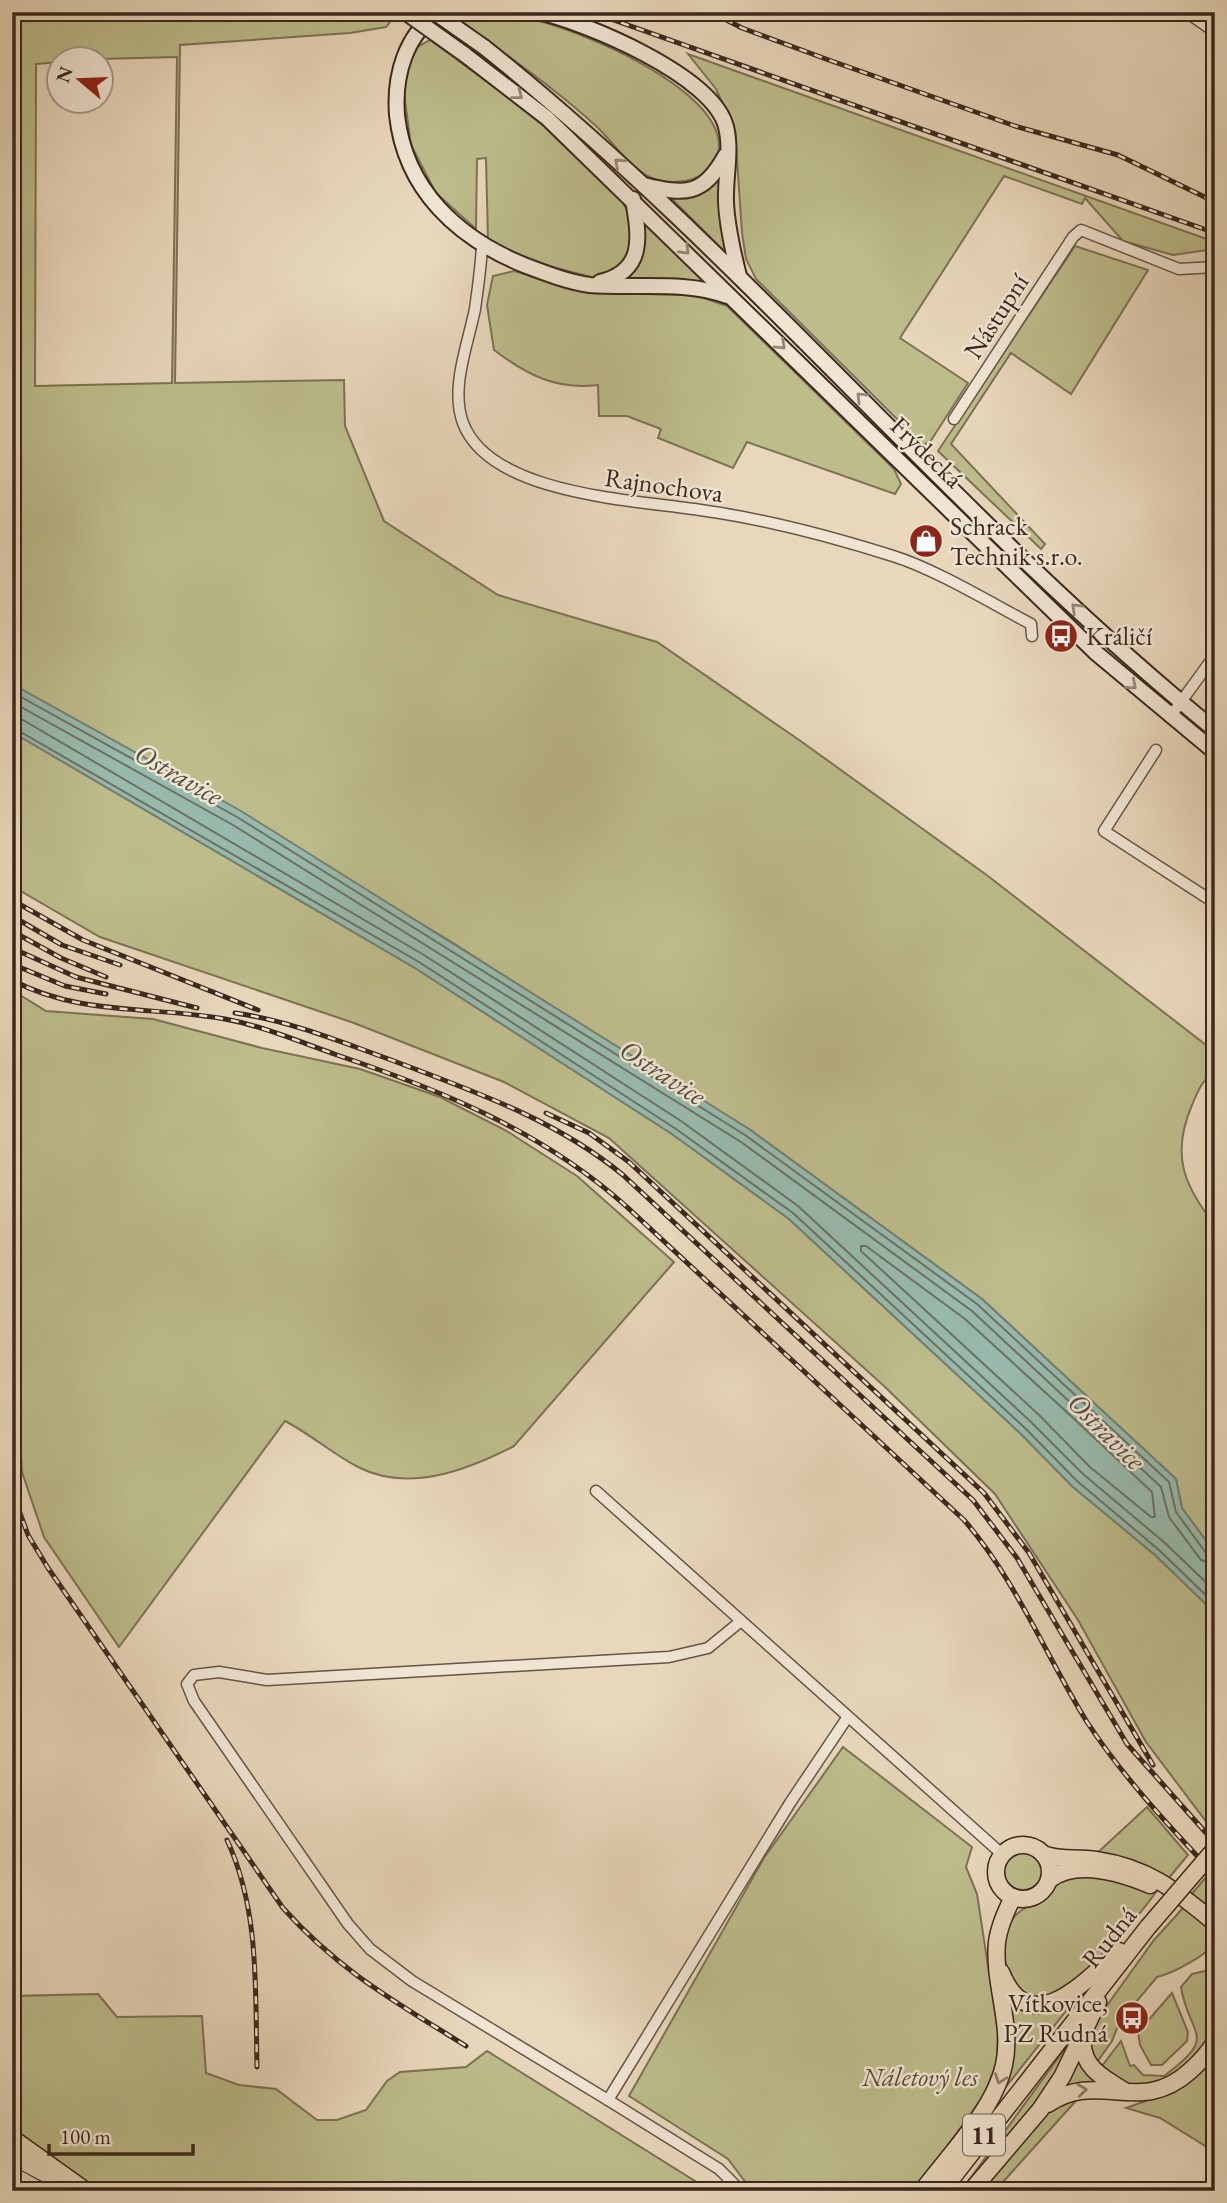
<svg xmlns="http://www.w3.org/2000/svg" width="1227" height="2203" viewBox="0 0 1227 2203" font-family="'EB Garamond',serif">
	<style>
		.green { fill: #bdbc8b; stroke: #7c7254; stroke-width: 2; fill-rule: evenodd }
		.water { fill: #98baad; stroke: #738073; stroke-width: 2 }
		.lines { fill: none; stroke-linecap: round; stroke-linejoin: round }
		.shore { stroke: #6a7164; stroke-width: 2 }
		.minor-casing { stroke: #665444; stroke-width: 13 }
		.secondary-casing { stroke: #3b281c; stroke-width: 18 }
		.primary-casing { stroke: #3b281c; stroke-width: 19 }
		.trunk-casing { stroke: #3b281c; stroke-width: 19 }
		.minor { stroke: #f0e5d3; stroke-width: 10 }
		.secondary { stroke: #f0e5d3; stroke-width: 14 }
		.primary { stroke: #e8d7bb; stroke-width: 16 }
		.trunk { stroke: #e8d7bb; stroke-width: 16 }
		.rail-casing { stroke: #3b281c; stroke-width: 5 }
		.rail { stroke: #f0e5d3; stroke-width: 2.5; stroke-dasharray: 8; stroke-linecap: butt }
		.secondary-bridge-casing { stroke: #3b281c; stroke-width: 18; stroke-linecap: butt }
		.primary-bridge-casing { stroke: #3b281c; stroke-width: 19; stroke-linecap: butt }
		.secondary-bridge { stroke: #f0e5d3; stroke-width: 14 }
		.primary-bridge { stroke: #e8d7bb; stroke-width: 16 }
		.oneway { stroke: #968678 }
		.oneway2 { stroke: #92806c }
		.labels { text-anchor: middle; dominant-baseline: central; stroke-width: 5; stroke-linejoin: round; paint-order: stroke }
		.shield { fill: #f0e5d3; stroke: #716153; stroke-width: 2 }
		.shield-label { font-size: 24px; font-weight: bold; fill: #3b281c }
		.street-label { font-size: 26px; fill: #3b281c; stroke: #f0e5d3 }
		.poi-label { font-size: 26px; fill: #3b281c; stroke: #f0e5d3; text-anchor: start }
		.park-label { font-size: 26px; font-style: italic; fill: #5c4d38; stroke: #f0e5d3 }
		.water-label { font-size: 28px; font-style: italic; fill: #524c40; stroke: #f0e5d3 }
	</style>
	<rect width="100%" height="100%" fill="#e8d7bb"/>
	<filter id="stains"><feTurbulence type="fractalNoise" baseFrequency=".00286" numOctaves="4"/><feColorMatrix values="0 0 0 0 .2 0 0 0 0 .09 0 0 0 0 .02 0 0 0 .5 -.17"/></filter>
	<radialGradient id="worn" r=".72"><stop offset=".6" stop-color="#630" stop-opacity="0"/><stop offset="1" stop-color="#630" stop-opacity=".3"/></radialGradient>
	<g class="green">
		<path d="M12,12H386L394,17L386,27L350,33L180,45L175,383L344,380L345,426L384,521L498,595L657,642L802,742L988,876L1215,1052V1069C1203,1080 1198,1090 1192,1105C1171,1154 1183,1185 1215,1225V1553L1182,1508L1176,1479L982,1299L749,1129L662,1077L450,941L139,755L12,684ZM177,57L172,383L35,386L36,64L60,62V60Z"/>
		<path d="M481,13C499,15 516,16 534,20C581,30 718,88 719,145C719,181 672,190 646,175C626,163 613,142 597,127C553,86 501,52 455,16Z"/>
		<path d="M430,40L529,112L618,194L631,218L632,239L625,263L598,279L534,262L488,240L486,158L477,159L476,229L436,193L411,145L402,79L412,50Z"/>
		<path d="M688,54L1215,242V249L1173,255L1123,241L1085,198L1082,204L1004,176L900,338L968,383L930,442L923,445L756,279L746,259L742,233L735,130L716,89Z"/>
		<path d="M722,172L730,257L670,197C694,196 707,192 722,172Z"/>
		<path d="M642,218L709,284L618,282Z"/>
		<path d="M1075,246L1148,270L1071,394L1011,353L951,444L1045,544L1041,549L938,451Z"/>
		<path d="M514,271L588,293L695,295L727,306L894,469L901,484L895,494L747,442L733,468L658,438L661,429L627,416H599L598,385C556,390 527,375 494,350L487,305L493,276Z"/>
		<path d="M12,732L415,968L672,1134L789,1219L1020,1433L1072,1486L1155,1555L1215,1613V1823L1211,1828L1146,1742L1078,1620L995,1494L884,1386L609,1138L504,1082L354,1023L100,937L12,886Z"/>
		<path d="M12,990L46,1011L153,1019L262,1048L360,1069L440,1097L505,1130L577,1176L674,1262L514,1446C467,1470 409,1493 358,1467C333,1454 310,1434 285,1421L119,1647L44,1537L22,1472L12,1306Z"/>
		<path d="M843,1747L972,1847L966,1867L977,1894L998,2031L997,2062L984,2095L915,2191H752L728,2159L629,2096L764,1858Z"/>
		<path d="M1147,1807L1188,1855L1168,1879L1095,1855Z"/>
		<circle cx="1023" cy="1871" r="19"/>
		<path d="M1082,1872L1156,1892C1141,1913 1074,1994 1052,1998C1011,2005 994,1953 1010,1923C1019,1907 1031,1907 1044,1898C1049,1894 1052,1887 1058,1882C1064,1877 1075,1875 1082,1872Z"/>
		<path d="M1207,1876L1215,1884V1917L1190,1896Z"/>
		<path d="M1184,1907L1208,1927L1213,1944C1206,1956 1171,1974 1157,1977L1120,2021L1112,2041L1095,2065L1089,2057L1088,2032L1154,1940Z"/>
		<path d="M1205,1971L1215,1975C1215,1990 1218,2009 1215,2024C1208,2051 1167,2085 1139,2086C1125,2087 1111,2076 1099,2070L1121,2041L1130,2066L1134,2065L1143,2075L1164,2076C1220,2035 1189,2037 1181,1987L1192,1974Z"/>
		<path d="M1004,1990L1016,2001L1081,1992L1001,2093Z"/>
		<path d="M1172,1993L1188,2032L1187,2041L1162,2065H1151L1140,2045L1138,2032Z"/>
		<path d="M98,1994L117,2017L202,2016L206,2073L239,2085L276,2089L317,2120H337L366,2110L387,2081L400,2072L466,2067L487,2051L711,2191H100L12,2131V1996Z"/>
		<path d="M1070,2042L1050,2088L965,2191H961Z"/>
		<path d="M1079,2055L1105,2085L1063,2087Z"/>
		<path d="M1215,2058V2152L1160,2118L1126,2108C1161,2095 1190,2088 1215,2058Z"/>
		<path d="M1082,2094L995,2191H980L1048,2111Z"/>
	</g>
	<path class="water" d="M12,684L241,811L749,1129L982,1299L1176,1479L1182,1508L1215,1553V1613L1155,1555L1072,1486L1020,1433L789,1219L672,1134L415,968L12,732Z"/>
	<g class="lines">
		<g class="shore">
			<path d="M12,692L237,817L745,1135L977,1304L1169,1482L1176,1512L1206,1553L1215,1556"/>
			<path d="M12,702L233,825L741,1142L972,1311L1161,1487L1169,1517L1201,1560L1215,1565"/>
			<path d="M12,718L23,720L424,955L681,1121L798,1206L1031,1422L1083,1474L1165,1543L1215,1591"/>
			<path d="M12,727L419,962L676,1129L793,1213L1025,1428L1077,1481L1159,1550L1215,1604"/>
			<path d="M861,1246H866L965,1319L1070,1415L1152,1492L1155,1517H1151L1090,1467L1038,1414L861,1251Z"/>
		</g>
		<g class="minor-casing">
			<g id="minor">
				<path d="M1186,12L1215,32"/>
				<path d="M482,246C481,267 478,287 475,309C468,344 450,388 463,423C491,497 642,500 707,511C769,520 833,537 893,556C935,569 991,603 1031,624L1032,636"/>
				<path d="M954,419L1073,237L1081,230L1179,269L1215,267"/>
				<path d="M1170,717L1215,655"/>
				<path d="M1156,750L1104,831L1215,903"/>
				<path d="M596,1491L1003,1855"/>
				<path d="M608,2100L412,1981L370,1949L348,1924L194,1701L187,1684L194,1675L219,1672L267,1680L669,1657L708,1648L741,1621"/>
				<path d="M741,2191L719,2169L608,2100L790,1803L847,1718"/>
			</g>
		</g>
		<g class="secondary-casing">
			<g id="secondary">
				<path d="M439,12C405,35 394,76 397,115C405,190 458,238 524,265C545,273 568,282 590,285C636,289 683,280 727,296"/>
				<path d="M538,12C585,22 714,76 726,127C732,150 725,178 726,202C727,227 733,252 739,276"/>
				<path d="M484,47C745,255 956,520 1215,730"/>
				<path d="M464,54L547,118L1095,652L1215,752"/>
				<path d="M644,185C685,195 703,196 725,156"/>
				<path d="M600,282C646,271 639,236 633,199"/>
			</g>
		</g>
		<g class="primary-casing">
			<g id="primary">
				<circle cx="1023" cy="1872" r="27"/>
				<path d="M1043,1854C1061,1861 1077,1857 1096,1860C1149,1868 1175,1890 1215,1923"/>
				<path d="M1049,1880C1076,1859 1121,1873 1150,1885"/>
				<path d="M1001,1972C1030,2044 1086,1980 1119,1951"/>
				<path d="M1083,2037C1080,2065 1101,2077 1123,2090"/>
				<path d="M1048,2104C1099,2069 1139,2117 1190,2071C1200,2062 1208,2053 1215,2042"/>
				<path d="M922,2191C949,2155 994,2110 1004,2065C1013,2024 993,1984 997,1942C999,1926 1006,1911 1013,1897"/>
				<path d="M942,2191L1148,1927"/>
				<path d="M971,2191L1040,2110L1062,2077L1098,2002"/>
			</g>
		</g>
		<g class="trunk-casing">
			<g id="trunk">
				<path d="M12,2138L86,2191"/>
				<path d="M12,2156L55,2179"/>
				<path d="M12,2175L41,2191"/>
			</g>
		</g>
		<use href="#minor" class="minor"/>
		<use href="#secondary" class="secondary"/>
		<use href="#primary" class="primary"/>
		<use href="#trunk" class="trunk"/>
		<g class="rail-casing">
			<g id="rail">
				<path d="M591,12L1215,233"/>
				<path d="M711,12L742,28L826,59L1015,126L1118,155L1215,202"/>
				<path d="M12,900L83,940L258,1010"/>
				<path d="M12,916L62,945L120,965"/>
				<path d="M12,931L61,958L106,977"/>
				<path d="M12,948L76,977L197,1008"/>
				<path d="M12,964L65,986L106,994"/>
				<path d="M12,980C79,1016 153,1006 225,1019C263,1026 300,1042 337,1055C443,1091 542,1131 627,1207L964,1520C1016,1580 1046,1656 1087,1722C1123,1777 1170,1827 1215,1875"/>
				<path d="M235,1013C291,1021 341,1042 394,1061C475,1092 555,1119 623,1175L973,1500L1017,1558L1127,1744L1215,1843"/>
				<path d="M546,1113L589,1133L629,1162L984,1493L1029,1553L1153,1765"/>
				<path d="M12,1491L28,1535L48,1568L283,1908C339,1971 396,2002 466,2046"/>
				<path d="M227,1840C260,1911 255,1990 257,2067"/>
			</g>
		</g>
		<use href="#rail" class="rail"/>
		<g class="secondary-bridge-casing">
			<g id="secondary-bridge">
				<path d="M405,12L464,54"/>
				<path d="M434,12L484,47"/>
			</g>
		</g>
		<g class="primary-bridge-casing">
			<path id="primary-bridge" d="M1148,1927L1215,1849"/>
		</g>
		<use href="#secondary-bridge" class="secondary-bridge"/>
		<use href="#primary-bridge" class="primary-bridge"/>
	</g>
	<defs><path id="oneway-chevron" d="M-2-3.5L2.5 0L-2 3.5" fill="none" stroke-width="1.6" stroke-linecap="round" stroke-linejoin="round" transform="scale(1.75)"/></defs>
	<g class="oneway">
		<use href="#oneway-chevron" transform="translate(518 95) rotate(38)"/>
		<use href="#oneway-chevron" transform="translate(619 163) rotate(-137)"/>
		<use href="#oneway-chevron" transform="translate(685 250) rotate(45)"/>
		<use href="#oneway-chevron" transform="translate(781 345) rotate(44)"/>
		<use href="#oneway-chevron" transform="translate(861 397) rotate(-135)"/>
		<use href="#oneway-chevron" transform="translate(1076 608) rotate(-136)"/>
		<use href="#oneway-chevron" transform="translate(1132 685) rotate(41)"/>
	</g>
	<g class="oneway2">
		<use href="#oneway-chevron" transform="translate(1000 2079) rotate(110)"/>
		<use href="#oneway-chevron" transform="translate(1082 2090) rotate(-6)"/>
	</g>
	<defs>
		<g id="shop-disc" transform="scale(1.75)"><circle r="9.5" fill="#8f2418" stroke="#f0e5d3"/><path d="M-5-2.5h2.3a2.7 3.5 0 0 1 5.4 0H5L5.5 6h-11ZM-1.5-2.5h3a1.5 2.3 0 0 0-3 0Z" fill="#fff"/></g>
		<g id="bus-disc" transform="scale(1.75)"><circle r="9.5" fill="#8f2418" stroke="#f0e5d3"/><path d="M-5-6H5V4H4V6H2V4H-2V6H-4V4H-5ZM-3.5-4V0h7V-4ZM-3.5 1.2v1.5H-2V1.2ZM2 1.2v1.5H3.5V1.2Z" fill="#fff"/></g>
	</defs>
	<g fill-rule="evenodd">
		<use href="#shop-disc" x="926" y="541"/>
		<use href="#bus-disc" x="1061" y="636"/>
		<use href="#bus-disc" x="1132" y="2018"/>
	</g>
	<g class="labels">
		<rect class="shield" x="963" y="2114.5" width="42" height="41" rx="5"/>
		<g class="shield-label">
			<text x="984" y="2135">11</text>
		</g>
		<g class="street-label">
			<text transform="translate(996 316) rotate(-57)">Nástupní</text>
			<text transform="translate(927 452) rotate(44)">Frýdecká</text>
			<text transform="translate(664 485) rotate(8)">Rajnochova</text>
			<text transform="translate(1109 1937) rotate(-51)">Rudná</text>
		</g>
		<g class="poi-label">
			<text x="950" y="526">Schrack<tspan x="950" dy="30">Technik s.r.o.</tspan></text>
			<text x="1086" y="636">Králičí</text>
			<text x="1108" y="2003" text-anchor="end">Vítkovice,<tspan x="1108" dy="30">PZ Rudná</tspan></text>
		</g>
		<g class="park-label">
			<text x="920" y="2077">Náletový les</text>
		</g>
		<g class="water-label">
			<text transform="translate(179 774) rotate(30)">Ostravice</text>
			<text transform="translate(663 1072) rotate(33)">Ostravice</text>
			<text transform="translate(1107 1431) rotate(45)">Ostravice</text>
		</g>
	</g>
	<rect width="1227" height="2203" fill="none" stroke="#e8d7bb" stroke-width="42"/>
	<rect x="14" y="14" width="1199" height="2175" fill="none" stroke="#3b281c" stroke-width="3.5"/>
	<rect x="21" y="21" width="1185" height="2161" fill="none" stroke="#3b281c" stroke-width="2"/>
	<g transform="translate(80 80) rotate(289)"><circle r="33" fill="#f0e5d3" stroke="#a8998a" stroke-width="2"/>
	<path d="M0-5L12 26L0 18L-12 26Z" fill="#8f2418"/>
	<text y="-10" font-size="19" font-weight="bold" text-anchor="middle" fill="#3b281c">N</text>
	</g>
	<path d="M49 2144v10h144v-10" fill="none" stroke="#3b281c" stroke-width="3.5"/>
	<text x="60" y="2144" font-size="21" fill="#3b281c" stroke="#f0e5d3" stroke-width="5" paint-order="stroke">100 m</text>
	<rect width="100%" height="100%" filter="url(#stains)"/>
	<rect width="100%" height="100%" fill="url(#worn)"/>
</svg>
